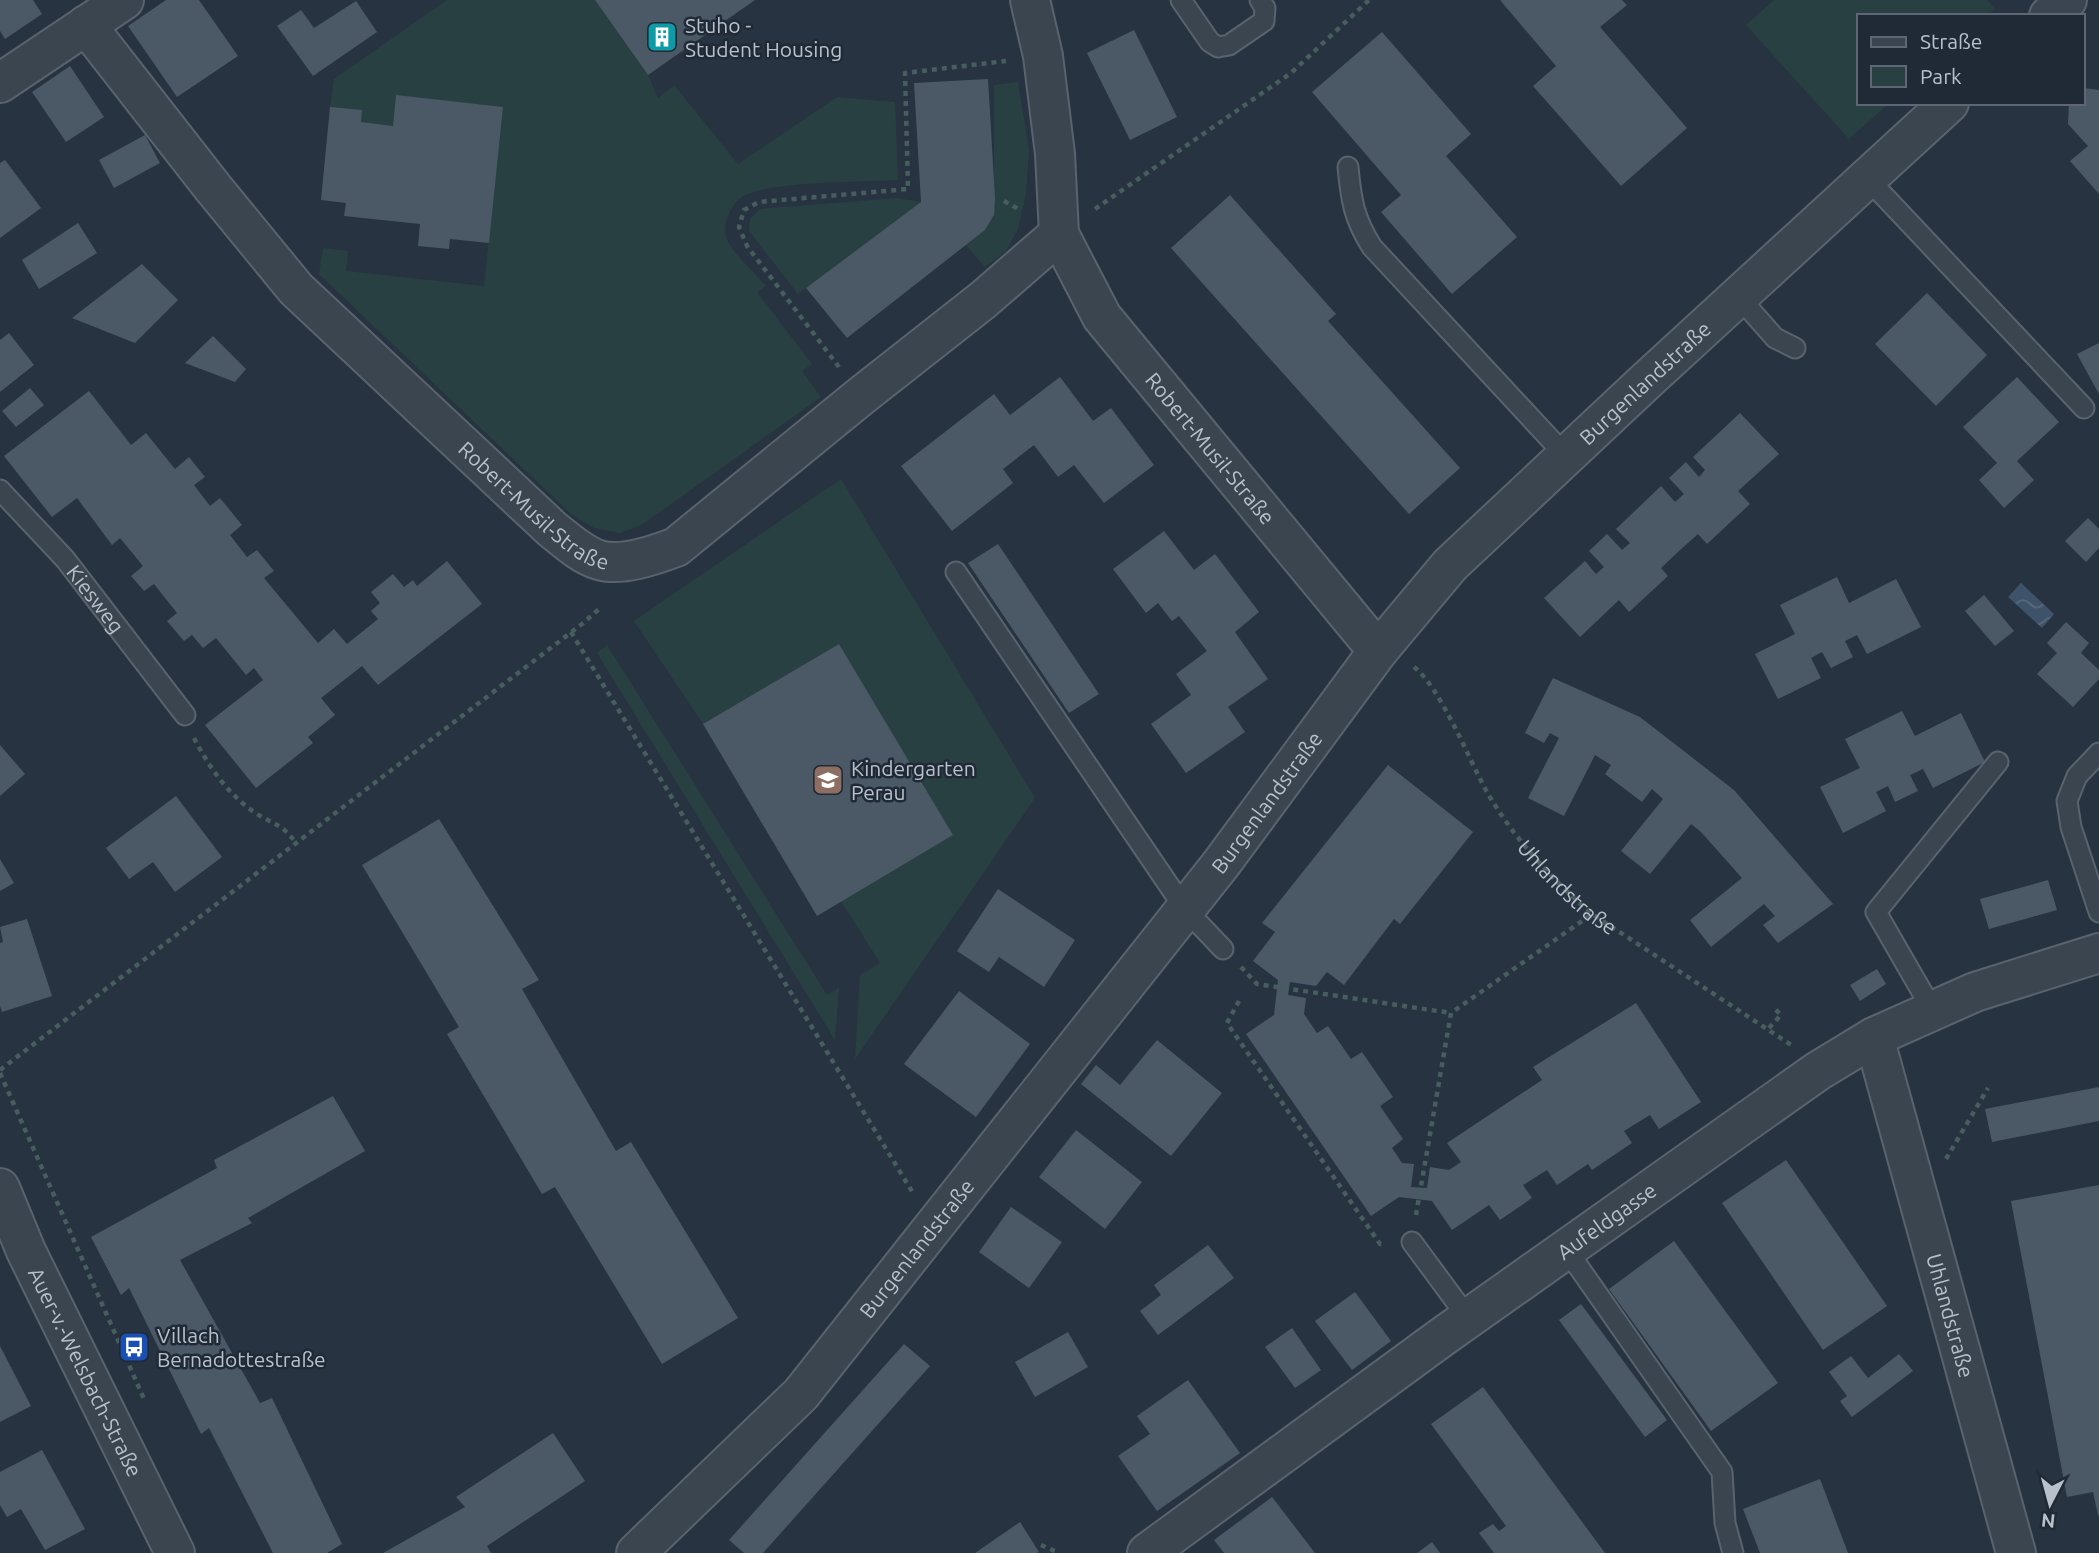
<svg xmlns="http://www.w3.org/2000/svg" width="2099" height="1553" viewBox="0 0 2099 1553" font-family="Ubuntu,sans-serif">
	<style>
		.green { fill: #294042 }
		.water { fill: url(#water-waves) }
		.building { fill: #4b5966 }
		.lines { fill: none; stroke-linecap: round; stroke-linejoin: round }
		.lane-casing { stroke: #59636e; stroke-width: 23 }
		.street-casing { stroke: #59636e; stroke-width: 42 }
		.path { stroke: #475d5e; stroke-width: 4.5; stroke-dasharray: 5 5; stroke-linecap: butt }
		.lane { stroke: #3b4550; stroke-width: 19 }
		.street { stroke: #3b4550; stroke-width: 38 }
		.labels { text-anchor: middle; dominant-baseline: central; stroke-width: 5; stroke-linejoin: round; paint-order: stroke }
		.poi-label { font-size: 21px; fill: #b8c0cb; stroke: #202a36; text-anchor: start }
		.street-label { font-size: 21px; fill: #b8c0cb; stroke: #202a36 }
	</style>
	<defs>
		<pattern id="water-waves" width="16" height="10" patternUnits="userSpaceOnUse" patternTransform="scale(1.75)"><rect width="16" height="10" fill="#3e5269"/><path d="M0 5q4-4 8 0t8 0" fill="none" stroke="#58697d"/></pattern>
	</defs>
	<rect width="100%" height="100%" fill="#273341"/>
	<g class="green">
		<path d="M447,0H595L648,75L658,98L674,85L738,164L837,97L895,102L898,180C866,182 766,181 742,197C730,205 721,227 727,240C733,253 756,274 766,286L757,292L812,364L802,371L821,397L643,524L620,533L594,528L571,514L319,274L323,248L348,251L346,271L484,286L503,107L396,96L393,126L361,122L330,107L334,79Z"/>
		<path d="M1774,0H1987L1995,9L1987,16H1859V103H1889L1849,139L1746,25Z"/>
		<path d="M1018,82L1029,150L1026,194L1018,229L1006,251L985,267L966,245L985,230L994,215V85Z"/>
		<path d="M896,198L921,202L798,294L749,231L750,219L760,209Z"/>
		<path d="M841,479L1035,798L855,1059L860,975L880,963L841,901L953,835L839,644L703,724L634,621Z"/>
		<path d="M607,645L827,995L839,988L835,1040L597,653Z"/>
	</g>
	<path class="water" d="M2021,583L2054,614L2042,628L2008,597Z"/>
	<g class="building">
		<path d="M0,0H33L42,14L5,39L0,31Z"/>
		<path d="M166,0H199L238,56L177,97L128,26Z"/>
		<path d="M595,0H755L648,75Z"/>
		<path d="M1500,0H1622L1627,5L1600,27L1687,128L1621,186L1533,86L1556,66Z"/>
		<path d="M356,1L377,32L313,76L277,26L301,10L314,28Z"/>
		<path d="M1134,30L1177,117L1130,140L1087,53Z"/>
		<path d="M1382,32L1471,134L1446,156L1517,237L1452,294L1381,212L1401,195L1312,92Z"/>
		<path d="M70,66L104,117L66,142L32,92Z"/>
		<path d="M988,79L995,198L994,215L985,230L847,338L806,288L921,202L914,83Z"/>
		<path d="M2084,88L2099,90V194L2070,161L2088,146L2068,124L2069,103H2083Z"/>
		<path d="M396,95L503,107L489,243L450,239L449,249L418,246L420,224L344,216L346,203L321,200L330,107L362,110L361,122L393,126Z"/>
		<path d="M145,135L160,163L114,188L99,160Z"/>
		<path d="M5,160L41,208L0,238V163Z"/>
		<path d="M1230,195L1336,314L1328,321L1460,468L1409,514L1171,248Z"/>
		<path d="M78,223L97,253L39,289L22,260Z"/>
		<path d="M142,264L178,300L135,343L72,318Z"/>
		<path d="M1927,293L1987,355L1936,406L1875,344Z"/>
		<path d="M9,333L34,365L0,392V340Z"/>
		<path d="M213,336L246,369L235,382L185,363Z"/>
		<path d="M2099,343V394L2077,354Z"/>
		<path d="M1060,377L1093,421L1111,408L1154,465L1104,503L1074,465L1058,477L1034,445L1003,469L1013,483L952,531L901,466L994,394L1010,415Z"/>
		<path d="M2017,377L2059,422L2017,461L2034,480L2004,508L1979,480L1997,463L1963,427Z"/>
		<path d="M30,388L44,405L16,427L2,411Z"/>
		<path d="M89,391L131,445L146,433L175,469L189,457L205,477L194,485L210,506L220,498L242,525L230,535L247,557L257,550L274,571L264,578L318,643L334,629L347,644L378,619L371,611L380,603L371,592L393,574L404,587L413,580L417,586L447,561L482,604L378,685L362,666L321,698L335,715L308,737L313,743L256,788L205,725L263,680L254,668L246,675L216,638L203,648L192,635L184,641L167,621L177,613L154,584L144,591L131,576L143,566L120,538L112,545L77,498L52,517L4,456Z"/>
		<path d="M1740,413L1779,454L1738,491L1750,504L1707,544L1698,534L1679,551L1661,568L1668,576L1629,612L1619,600L1580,637L1544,598L1585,561L1596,574L1604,567L1589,551L1607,534L1622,550L1630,543L1616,529L1661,486L1675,502L1684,494L1669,478L1686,462L1699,477L1705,470L1693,457Z"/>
		<path d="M2088,518L2099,529V548L2086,562L2065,541Z"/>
		<path d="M1164,531L1194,570L1215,554L1259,612L1235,632L1268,679L1228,707L1245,732L1186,773L1151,724L1191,695L1176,674L1207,651L1179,616L1172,621L1158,603L1146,613L1113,569Z"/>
		<path d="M998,544L1099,694L1069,713L968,563Z"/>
		<path d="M1837,577L1849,603L1896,579L1921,627L1867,654L1857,635L1845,641L1853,657L1831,668L1822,652L1811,658L1821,678L1778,699L1755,654L1795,634L1780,605Z"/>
		<path d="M1984,595L2014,631L1995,646L1965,611Z"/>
		<path d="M2066,622L2089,643L2081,653L2099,670V679L2073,707L2037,674L2057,653L2047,643Z"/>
		<path d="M839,644L953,835L817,916L703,724Z"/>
		<path d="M1553,678L1640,717L1734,790L1833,904L1778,943L1763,925L1775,916L1764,904L1711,947L1690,920L1742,878L1701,832L1691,824L1650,874L1621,851L1663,799L1652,789L1642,802L1605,774L1611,765L1595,755L1564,816L1528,798L1559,738L1550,733L1544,743L1525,733Z"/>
		<path d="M1902,711L1915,736L1961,713L1985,762L1933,788L1923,769L1910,775L1918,791L1895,802L1888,786L1876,792L1886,811L1843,833L1820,787L1860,768L1845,739Z"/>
		<path d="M0,745L25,774L0,796Z"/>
		<path d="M1388,765L1473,832L1400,924L1394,919L1344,985L1327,972L1316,986L1290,982L1288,995L1306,998L1304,1014L1317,1033L1328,1026L1351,1059L1362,1052L1393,1097L1380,1106L1403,1139L1392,1148L1402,1163L1414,1164L1411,1187L1427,1188L1430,1167L1449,1170L1461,1162L1447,1143L1542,1080L1533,1067L1636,1003L1701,1102L1659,1129L1650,1115L1624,1131L1632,1143L1592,1170L1588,1164L1557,1185L1547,1170L1523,1185L1532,1198L1500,1220L1489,1205L1452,1230L1432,1201L1399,1197L1371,1216L1246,1034L1274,1015L1278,980L1253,961L1275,932L1262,923Z"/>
		<path d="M176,796L222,857L175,892L153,862L129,879L106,848Z"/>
		<path d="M439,819L539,980L522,989L616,1151L631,1142L738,1318L662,1364L555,1187L542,1194L447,1034L459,1027L362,865Z"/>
		<path d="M0,859L14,883L0,891Z"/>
		<path d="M2048,880L2057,910L1989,929L1980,899Z"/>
		<path d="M998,889L1075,940L1044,987L999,957L989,972L957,951Z"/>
		<path d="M27,919L52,996L2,1012L0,1006V943L3,942L0,927Z"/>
		<path d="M1877,969L1886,984L1860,1001L1850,985Z"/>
		<path d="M959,991L1030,1044L976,1117L904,1064Z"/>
		<path d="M1157,1040L1222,1093L1171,1156L1081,1084L1096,1065L1120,1085Z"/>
		<path d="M2099,1087V1121L1992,1142L1985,1109Z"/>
		<path d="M333,1096L365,1151L248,1218L252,1223L180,1260L260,1403L272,1398L342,1544L327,1553H273L209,1428L201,1434L129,1288L121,1295L91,1237L217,1168L214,1160Z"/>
		<path d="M1076,1130L1142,1182L1105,1229L1039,1177Z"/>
		<path d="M1786,1160L1887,1306L1823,1350L1722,1203Z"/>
		<path d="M2099,1185V1515H2098L2093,1492L2067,1497L2011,1201Z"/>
		<path d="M1011,1207L1062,1242L1029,1288L979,1252Z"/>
		<path d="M1674,1241L1778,1383L1711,1431L1609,1289Z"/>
		<path d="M1208,1245L1234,1278L1158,1335L1140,1311L1161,1295L1154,1285Z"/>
		<path d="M1355,1292L1391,1341L1352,1370L1315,1321Z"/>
		<path d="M1581,1304L1667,1420L1645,1437L1559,1320Z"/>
		<path d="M1292,1328L1321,1370L1295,1388L1265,1347Z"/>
		<path d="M1068,1332L1088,1367L1035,1397L1015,1362Z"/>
		<path d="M904,1344L930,1366L763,1553H744L729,1540Z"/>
		<path d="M0,1346L31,1406L0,1422Z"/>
		<path d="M1899,1354L1913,1371L1852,1417L1840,1401L1847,1396L1829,1372L1851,1356L1868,1378Z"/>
		<path d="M1188,1380L1240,1453L1157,1511L1118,1456L1150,1434L1137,1416Z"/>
		<path d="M1483,1387L1605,1553H1494L1479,1533L1493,1524L1499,1531L1506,1526L1431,1424Z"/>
		<path d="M553,1433L585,1481L487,1546L491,1553H383L465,1507L456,1497Z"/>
		<path d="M42,1450L85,1529L45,1550L21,1509L7,1517L0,1505V1472Z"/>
		<path d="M1820,1479L1848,1553H1760L1743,1509Z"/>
		<path d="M1272,1497L1315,1553H1224L1214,1540Z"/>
		<path d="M1020,1522L1039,1552L1037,1553H975Z"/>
		<path d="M1432,1542L1440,1553H1417Z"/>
	</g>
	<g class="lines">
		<g class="lane-casing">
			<g id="lane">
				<path d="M1181,0L1210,42L1218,47L1229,45L1264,21L1265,8L1260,0"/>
				<path d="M1348,167C1351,200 1354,219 1372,247L1566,456"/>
				<path d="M1867,178L2084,408"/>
				<path d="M1738,296L1775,338L1795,348"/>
				<path id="s2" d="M0,490L65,559L185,715"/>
				<path d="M956,572L1185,909L1223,949"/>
				<path d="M2099,753L2077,776L2067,801L2071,827L2099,912"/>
				<path d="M1933,1011L1876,912L1998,762"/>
				<path d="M1412,1242L1468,1318"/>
				<path d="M1566,1249L1722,1472L1725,1523L1733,1553"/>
			</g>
		</g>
		<g class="street-casing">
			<g id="street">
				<path id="s3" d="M1030,0L1043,56L1055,154L1059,234L1102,317L1378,651"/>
				<path d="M2049,16L2067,0"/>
				<path id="s4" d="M86,25L214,189L296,289L552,529C566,540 582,555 599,560C621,567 655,555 676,547L861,396L983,300L1059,234"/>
				<path d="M0,83L124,0"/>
				<path id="s5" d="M1874,1037L2016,1553"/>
				<path id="s6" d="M0,1188L26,1251L175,1553"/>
				<path id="s7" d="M636,1553L801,1394L1221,864L1378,651L1450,565L1645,382L1949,103"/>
				<path id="s8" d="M1147,1553L1442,1337L1818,1071L1874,1037L1975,992L2099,953"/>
			</g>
		</g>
		<g class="path">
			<path d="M1004,201L1020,210"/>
			<path d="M1095,209L1291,73L1369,0"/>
			<path d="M839,367L747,246L739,227L744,210L759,202L908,189L905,73L1006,61"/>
			<path d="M571,632L913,1193"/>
			<path id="s1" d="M1414,667C1441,688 1469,760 1487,792C1512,836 1553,881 1592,914L1793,1046"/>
			<path d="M194,738C209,767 229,796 257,814C275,825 282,824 296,843"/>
			<path d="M1241,967L1257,984L1451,1013"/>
			<path d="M1239,1001L1227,1023L1380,1244L1385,1243"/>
			<path d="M1769,1028L1781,1015L1774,1008"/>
			<path d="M0,1070L582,624L599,609"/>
			<path d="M0,1073L144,1399"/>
			<path d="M1946,1159L1988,1088"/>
			<path d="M1416,1215L1451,1013L1592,914"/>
			<path d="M1041,1545L1059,1553"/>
		</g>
		<use href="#lane" class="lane"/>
		<use href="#street" class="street"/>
	</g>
	<defs>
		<g id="building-square" transform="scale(1.575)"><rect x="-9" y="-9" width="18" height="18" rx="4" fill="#0f9aa8" stroke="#202a36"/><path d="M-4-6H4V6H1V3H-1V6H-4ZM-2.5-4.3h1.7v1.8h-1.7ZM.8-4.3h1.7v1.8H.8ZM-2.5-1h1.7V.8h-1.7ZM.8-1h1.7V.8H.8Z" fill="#fff"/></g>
		<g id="school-square" transform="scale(1.575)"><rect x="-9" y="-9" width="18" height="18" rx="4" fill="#8d6e63" stroke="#202a36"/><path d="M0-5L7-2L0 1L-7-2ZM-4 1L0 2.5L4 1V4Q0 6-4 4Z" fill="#fff"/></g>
		<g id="bus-square" transform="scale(1.575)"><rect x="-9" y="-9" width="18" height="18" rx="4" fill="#1a4fb4" stroke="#202a36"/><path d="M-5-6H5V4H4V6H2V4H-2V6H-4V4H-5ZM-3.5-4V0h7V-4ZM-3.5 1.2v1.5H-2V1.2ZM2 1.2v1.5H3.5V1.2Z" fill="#fff"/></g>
	</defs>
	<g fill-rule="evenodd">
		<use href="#building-square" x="662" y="37"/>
		<use href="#school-square" x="828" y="780"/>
		<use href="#bus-square" x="134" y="1347"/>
	</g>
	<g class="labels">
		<g class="poi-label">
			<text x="685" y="25">Stuho -<tspan x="685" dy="24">Student Housing</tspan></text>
			<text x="851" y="768">Kindergarten<tspan x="851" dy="24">Perau</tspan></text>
			<text x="157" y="1335">Villach<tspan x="157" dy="24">Bernadottestraße</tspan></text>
		</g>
		<g class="street-label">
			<text stroke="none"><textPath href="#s7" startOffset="1549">Burgenlandstraße</textPath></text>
			<text stroke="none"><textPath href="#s3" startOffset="500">Robert-Musil-Straße</textPath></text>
			<text stroke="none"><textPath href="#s4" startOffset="660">Robert-Musil-Straße</textPath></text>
			<text stroke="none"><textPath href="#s2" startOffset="145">Kiesweg</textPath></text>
			<text stroke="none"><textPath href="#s7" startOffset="982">Burgenlandstraße</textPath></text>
			<text stroke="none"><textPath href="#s1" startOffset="271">Uhlandstraße</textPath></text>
			<text stroke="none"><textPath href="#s8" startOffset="567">Aufeldgasse</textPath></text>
			<text stroke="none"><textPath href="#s7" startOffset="415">Burgenlandstraße</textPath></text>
			<text stroke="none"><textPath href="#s5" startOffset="289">Uhlandstraße</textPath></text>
			<text stroke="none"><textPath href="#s6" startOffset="203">Auer-v.-Welsbach-Straße</textPath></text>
		</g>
	</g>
	<rect x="1857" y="14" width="228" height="91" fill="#202a36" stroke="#5d6672" stroke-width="2"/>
	<rect x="1871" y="37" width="35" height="10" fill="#3b4550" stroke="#5d6672" stroke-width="2"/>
	<text x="1920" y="49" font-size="21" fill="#b8c0cb">Straße</text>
	<rect x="1871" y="66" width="35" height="21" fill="#294042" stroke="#5d6672" stroke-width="2"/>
	<text x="1920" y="84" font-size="21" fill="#b8c0cb">Park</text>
	<g transform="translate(2050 1504) rotate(186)" stroke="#202a36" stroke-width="5" paint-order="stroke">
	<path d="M0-5L12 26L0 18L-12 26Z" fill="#b8c0cb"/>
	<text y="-10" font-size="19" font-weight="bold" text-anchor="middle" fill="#b8c0cb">N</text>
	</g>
</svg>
